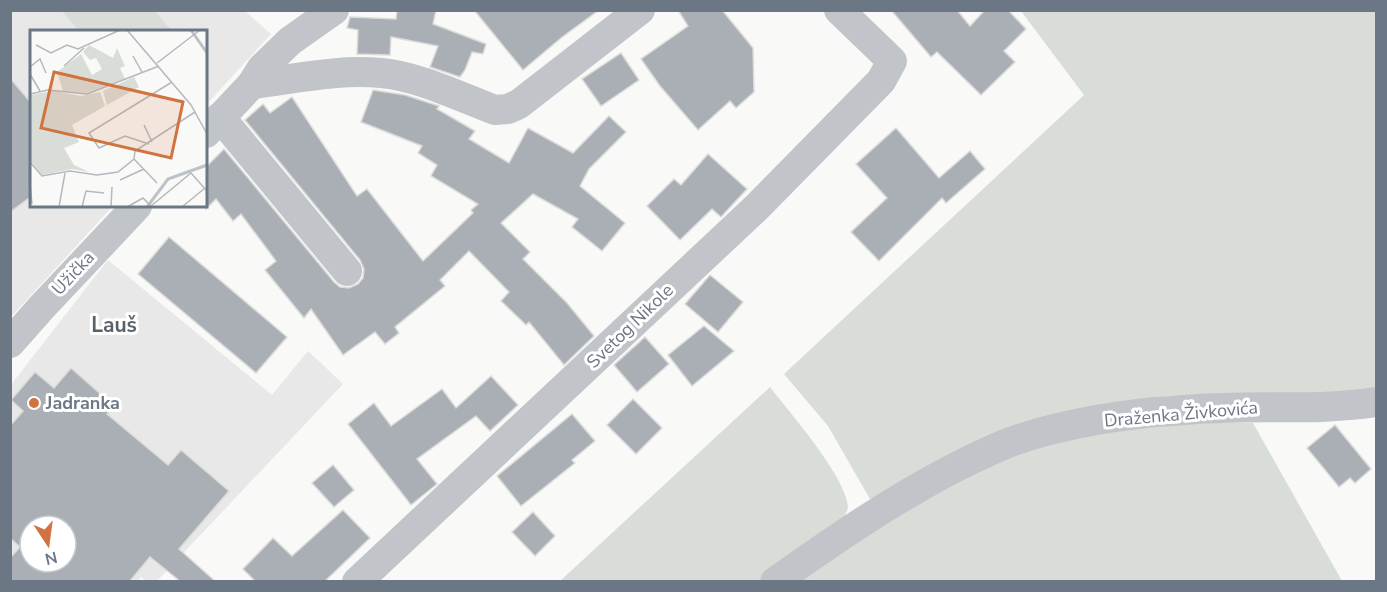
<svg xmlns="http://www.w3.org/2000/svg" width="1387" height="592" viewBox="0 0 1387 592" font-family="'Nunito Sans',sans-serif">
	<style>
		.built { fill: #e7e8e7; fill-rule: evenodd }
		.green { fill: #d9ddd7 }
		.building { fill: #a9afb5; stroke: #dbdbd9; stroke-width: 1.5; fill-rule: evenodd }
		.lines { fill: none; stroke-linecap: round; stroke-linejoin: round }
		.street { stroke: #c1c4c8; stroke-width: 30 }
		.poi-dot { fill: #d07340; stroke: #fff; stroke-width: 2 }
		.labels { text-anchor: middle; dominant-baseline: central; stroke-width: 6; stroke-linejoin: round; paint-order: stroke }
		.street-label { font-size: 18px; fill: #6c7785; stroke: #fff }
		.poi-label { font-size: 18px; font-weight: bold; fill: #6c7785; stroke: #fff; text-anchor: start }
		.quarter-label { font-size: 21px; font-weight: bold; fill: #59616b; stroke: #fff }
		.inset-river { fill: none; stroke: #bbc3c8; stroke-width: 3 }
		.inset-road { fill: none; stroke: #b4b9bf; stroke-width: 1.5 }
		.view { fill: #d07340; fill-opacity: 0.15; stroke: #d07340; stroke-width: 3 }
		.inset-edge { fill: none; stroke: #6c7785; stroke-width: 3 }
	</style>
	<rect width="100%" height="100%" fill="#f9f9f7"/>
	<g class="built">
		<path d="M11,11H245L271,34L206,105V32H32V206H113L11,317Z"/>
		<path d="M108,260L272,395L308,351L343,384L156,582L146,581L141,577L137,582L11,581L10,386ZM30,526H66V562H30Z"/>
	</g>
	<g class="green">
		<path d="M62,11H155L172,31H79Z"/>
		<path d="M1021,11H1376V392L1108,407L870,499L828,426L784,374L1084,95Z"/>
		<path d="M770,387C790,413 844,474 848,506C848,510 845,515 844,519L760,581L559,582Z"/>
		<path d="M1170,423H1253L1342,581L801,582L882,523L1012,455L1055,442Z"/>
	</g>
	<g class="building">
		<path d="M397,10H436L433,24L486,44L483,54L472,52L465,70L460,77L430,67L438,46L391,37L390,55L357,54L358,30L347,28L350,17L396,19Z"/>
		<path d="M474,10H599L561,38L523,70Z"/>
		<path d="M678,10H722L753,48L754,92L736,108L730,101L698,130L660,86L641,59L688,26Z"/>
		<path d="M891,10H957L970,26L985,10H1008L1026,29L1004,51L1015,62L981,95L937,52L931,57Z"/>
		<path d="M621,53L639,80L601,106L582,79Z"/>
		<path d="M10,78L32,104V196L10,212Z"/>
		<path d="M373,90L405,95L439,106L437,109L475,131L469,139L509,163L528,128L573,153L609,116L626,132L589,169L580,186L625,223L602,251L572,227L578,219L533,194L501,223L530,252L523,259L567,303L594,336L564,365L529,322L526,325L501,301L509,292L469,251L440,280L445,286L395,327L399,333L385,344L375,332L343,355L311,309L304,318L265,270L276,261L241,214L233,221L216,199L206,209V167L224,149L334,282L340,287L349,288L358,284L363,278L364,269L360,260L245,120L263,104L270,113L292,97L357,196L367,189L423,261L473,213L471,210L478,204L431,176L437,165L418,153L422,146L361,122Z"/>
		<path d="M896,128L939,178L970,151L985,169L946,203L942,198L879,261L851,232L887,198L856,164Z"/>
		<path d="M708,154L747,189L721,217L712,209L680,240L647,206L674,179L681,185Z"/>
		<path d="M169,237L287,337L256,373L138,274Z"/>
		<path d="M710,275L743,302L718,332L685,304Z"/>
		<path d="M704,326L734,351L692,386L668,355Z"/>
		<path d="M645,337L669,364L637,392L614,365Z"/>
		<path d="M71,368L114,406L107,414L168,465L181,450L229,491L179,549L216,582H181L150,557L129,582H10V558L20,547L10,538V426L23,411L11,400L35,372L54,388ZM30,526H66V562H30Z"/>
		<path d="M491,376L518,405L490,431L476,416L417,459L437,484L411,505L348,424L374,403L391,426L442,389L456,408Z"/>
		<path d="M633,399L662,428L636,454L607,425Z"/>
		<path d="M572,414L595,441L572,460L575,463L521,506L497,476Z"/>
		<path d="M1335,425L1371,469L1355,483L1350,478L1339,487L1307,448Z"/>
		<path d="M333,465L354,490L334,507L312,483Z"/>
		<path d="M343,510L370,538L324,582H256L243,569L273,538L292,556Z"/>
		<path d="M533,512L555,536L535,556L512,532Z"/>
	</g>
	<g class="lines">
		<g class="street">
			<path d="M252,84C295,79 337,69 381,73C418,76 460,97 495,110L508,109L519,104L640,10"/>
			<path d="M220,117L347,271"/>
			<path d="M206,133L252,84L262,68L290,41L334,10"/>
			<path d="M10,343L41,308L137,206"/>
			<path d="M357,582L756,208L881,81L892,61L839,10"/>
			<path d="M775,582C845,532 917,483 996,448C1041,428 1106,417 1155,412C1177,411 1200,408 1223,408C1274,406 1326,410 1376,402"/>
		</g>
	</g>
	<circle class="poi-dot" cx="34" cy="403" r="6"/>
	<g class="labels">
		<g class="street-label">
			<text transform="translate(73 273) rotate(-47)">Užička</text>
			<text transform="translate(630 326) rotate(-44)">Svetog Nikole</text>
			<text transform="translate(1181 414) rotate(-5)">Draženka Živkovića</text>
		</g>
		<g class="poi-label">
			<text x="46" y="403">Jadranka</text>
		</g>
		<g class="quarter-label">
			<text x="114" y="325">Lauš</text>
		</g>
	</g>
	<g transform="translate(30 30)">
		<rect width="177" height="177" fill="#f9f9f7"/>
		<path d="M59,15L83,28L87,18L95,36L90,38L95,49L56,63L33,61L27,42L51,24L62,45L72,39L66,28L60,30L53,22ZM104,47L109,57L77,75L73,61ZM23,61L51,66L70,62L75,76L42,95L49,112L34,118L44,135L59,142L42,139L12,145L0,130V65Z" fill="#d9ddd7"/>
		<path class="inset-river" d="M161,0L177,23M117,177L138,149L177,135"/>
		<path class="inset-road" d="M97,0L161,75L177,104M6,15L21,23L37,15L48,19L90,0M103,26L112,42M127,33L170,0M34,36L54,18M0,37L10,29L16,43M0,44L10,61M0,64L18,60L57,64L129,36M114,95L122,112M119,114L95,106L69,118L59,103L142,52M104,129L127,153M0,132L12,146L40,141L67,145L88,142L104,129L105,121L165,82M90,150L114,139M0,153L2,174M121,176L161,143L177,161M29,177L35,143M52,177L56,161L74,163M81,177L82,157M97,177L113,168L122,177M152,177L175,158"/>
		<path class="view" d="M24,42L153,72L141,128L11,98Z"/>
		<rect width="177" height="177" class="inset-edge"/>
	</g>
	<rect width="1387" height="592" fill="none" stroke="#6c7785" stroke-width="24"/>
	<g transform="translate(48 544) rotate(167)"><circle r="28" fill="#ffffff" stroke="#c4c9ce" stroke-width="1.5"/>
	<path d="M0-4.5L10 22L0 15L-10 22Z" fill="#d07340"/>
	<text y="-9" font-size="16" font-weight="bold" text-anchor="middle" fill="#6c7785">N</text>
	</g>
</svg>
